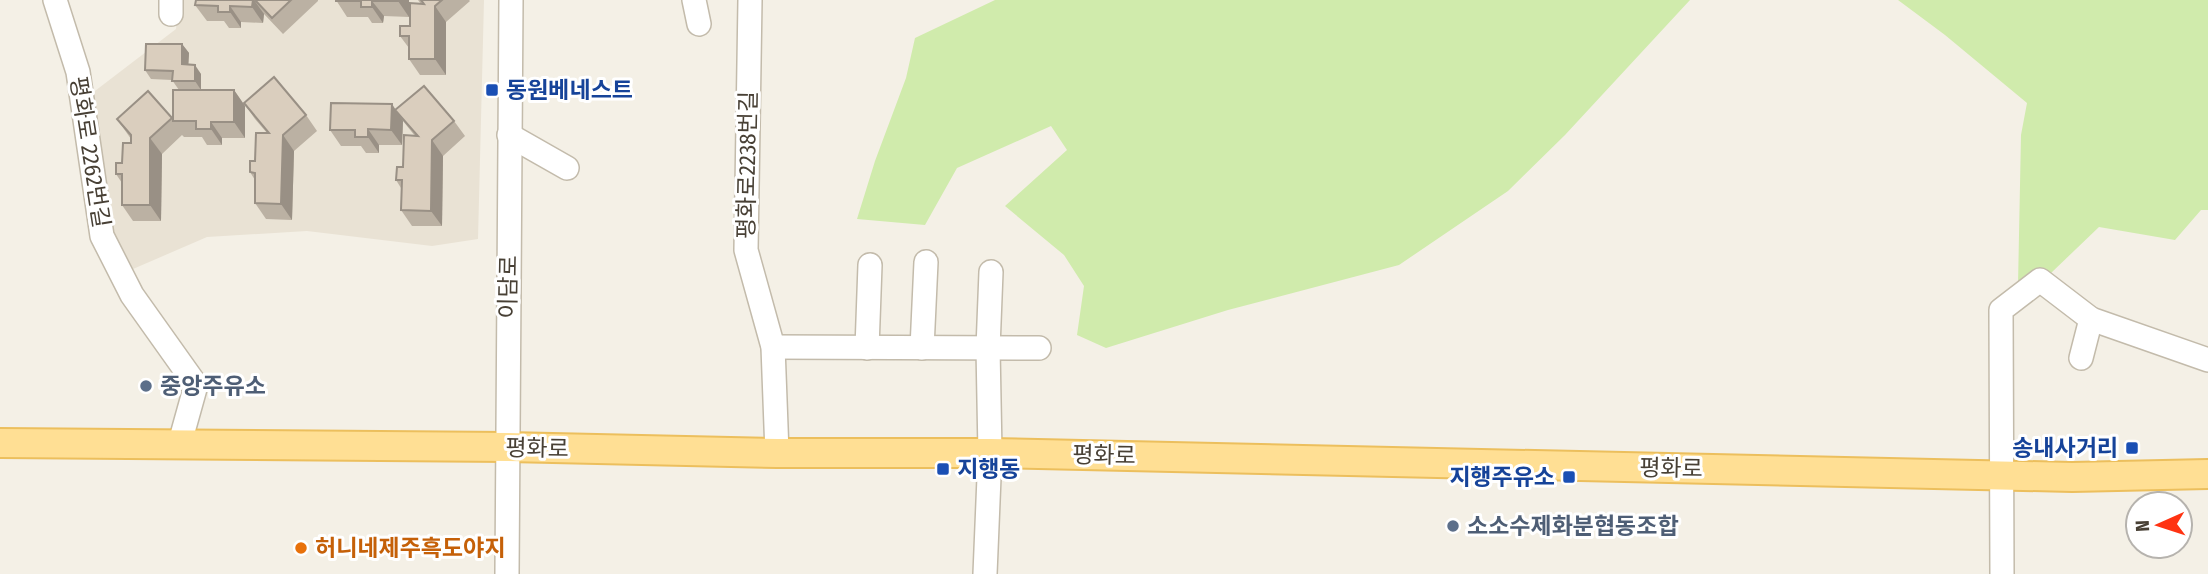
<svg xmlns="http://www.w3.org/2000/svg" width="2208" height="574" viewBox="0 0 2208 574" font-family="'Fira Sans Condensed','Noto Sans KR',sans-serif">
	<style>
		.residential { fill: #e9e2d4 }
		.green { fill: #d0ebac }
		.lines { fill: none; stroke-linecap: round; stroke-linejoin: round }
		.minor-casing { stroke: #c3bbab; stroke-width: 26 }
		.major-casing { stroke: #ecbf5d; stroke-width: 32 }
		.minor { stroke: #fff; stroke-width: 23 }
		.major { stroke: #ffdf94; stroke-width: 28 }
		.wall { fill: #bbb1a3 }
		.shaded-wall { fill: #999085 }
		.building { fill: #dacebe; stroke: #999085; stroke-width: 2 }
		.transit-dot { fill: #1a4fb4; stroke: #fff; stroke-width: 2.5 }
		.service-dot { fill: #5c6f8a; stroke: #fff; stroke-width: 2.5 }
		.food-dot { fill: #e8710a; stroke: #fff; stroke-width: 2.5 }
		.labels { text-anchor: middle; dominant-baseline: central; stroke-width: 6; stroke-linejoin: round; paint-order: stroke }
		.transit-label { font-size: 23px; font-weight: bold; fill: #164399; stroke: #fff; text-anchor: start }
		.street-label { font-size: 23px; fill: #484035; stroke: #fff }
		.service-label { font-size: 23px; font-weight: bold; fill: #4e5e75; stroke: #fff; text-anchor: start }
		.food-label { font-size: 23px; font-weight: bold; fill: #c56008; stroke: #fff; text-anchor: start }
	</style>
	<rect width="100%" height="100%" fill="#f4f0e6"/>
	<path class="residential" d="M179,0H484L478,239L432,246L307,231L207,237L133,269L111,233L91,94L176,29Z"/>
	<g class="green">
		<path d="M995,0H1690L1565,135L1508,191L1399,265L1228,310L1106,348L1077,335L1084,286L1064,255L1005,206L1067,150L1051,126L957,168L925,225L857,219L875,161L906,78L915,38Z"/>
		<path d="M1898,0H2208V210H2201L2175,240L2099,227L2051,273L2018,285L2021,135L2027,103L1945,35Z"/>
	</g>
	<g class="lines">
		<g class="minor-casing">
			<g id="minor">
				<path d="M55,0L78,72L102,236L132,295L196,385L179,446"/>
				<path d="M694,0L699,24"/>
				<path d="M750,0L746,250L773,347L777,453"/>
				<path d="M171,14V0"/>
				<path d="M509,135L567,168"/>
				<path d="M773,347L1039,348"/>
				<path d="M867,348L870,265"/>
				<path d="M922,348L926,262"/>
				<path d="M2081,358L2091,319"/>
				<path d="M507,574L511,0"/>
				<path d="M985,574L990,453L988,348L991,272"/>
				<path d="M2002,574L2001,310L2040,280L2091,319L2208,360"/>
			</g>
		</g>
		<g class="major-casing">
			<path id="major" d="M0,443L507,447L777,453H990L2072,477L2208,474"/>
		</g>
		<use href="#minor" class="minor"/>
		<use href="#major" class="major"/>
	</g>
	<g class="wall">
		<path d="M196,0H318V1L283,34L264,14L263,23L241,22V28H229L224,21H207L195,5Z"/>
		<path d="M336,0H409V17L384,16L383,23H372L368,17H347Z"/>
		<path d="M418,0H469L470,1L446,22V75H420L409,59V48L400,36L410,26L421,4Z"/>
		<path d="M182,44L189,53L188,64L201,74V90H234L245,106V138H222V145H207L202,137H184L182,135L162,154L161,221H133L122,205V183L116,174L122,163L131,143V139L117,119L148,91L173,119L179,90L172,80L151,79L145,70Z"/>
		<path d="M244,103L306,115L317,131L294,151L292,220L266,219L255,203V180L250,172L267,133L255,119Z"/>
		<path d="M396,110L454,121L465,136L443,156L442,226H412L401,210V188L396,180L403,167L415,136L403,121L402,145H379V153H366L361,146H341L330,130Z"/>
	</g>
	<g class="shaded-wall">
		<path d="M253,0H254L264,14L263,23L252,7Z"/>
		<path d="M398,0H409V17L398,1Z"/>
		<path d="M372,1L384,16L383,23L372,7Z"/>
		<path d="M230,6L241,22V28L230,12Z"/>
		<path d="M435,6L446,22V75L435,59Z"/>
		<path d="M182,44L189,53L188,73L182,64Z"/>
		<path d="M195,65L201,74V90L195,81Z"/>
		<path d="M234,90L245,106V138L234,122Z"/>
		<path d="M392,104L403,121L402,145L391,130Z"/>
		<path d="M211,122L222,138V145L211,129Z"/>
		<path d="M368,129L379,145V153L368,137Z"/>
		<path d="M283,135L294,151L292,220L281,204Z"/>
		<path d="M150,138L162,154L161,221L150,205Z"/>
		<path d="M432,140L443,156L442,226L431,211Z"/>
	</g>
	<g class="building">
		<path d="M196,0H253L252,7L230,6V12H218V6L195,5Z"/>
		<path d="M255,0H291L272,18Z"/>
		<path d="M336,0H398V1H372V7H361V1H336Z"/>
		<path d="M421,0H442L435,6V59H409V36H400V26H410V3L424,4Z"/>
		<path d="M146,44H182V64L195,65V81H172L173,71L145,70Z"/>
		<path d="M274,77L306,115L283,135L281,204L255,203V173L250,172V161H255L256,133H269L244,103Z"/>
		<path d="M424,86L454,121L432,140L431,211L401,210L402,180H396L397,167H403L404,135L418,136L395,110Z"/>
		<path d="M173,90H234V122H211V129H196V121H173Z"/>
		<path d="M148,91L172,118L150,138V205H122V174H116V163H122L123,143H131V135L117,119Z"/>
		<path d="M331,103L392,104L391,130L368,129V137H355V130H330Z"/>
	</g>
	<g class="transit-dot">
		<rect x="485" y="83" width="14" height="14" rx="3.5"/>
		<rect x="2125" y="441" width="14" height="14" rx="3.5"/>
		<rect x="936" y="462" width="14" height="14" rx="3.5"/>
		<rect x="1562" y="470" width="14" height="14" rx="3.5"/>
	</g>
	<g class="service-dot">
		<circle cx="146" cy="386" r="7"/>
		<circle cx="1453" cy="526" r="7"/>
	</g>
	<circle class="food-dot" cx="301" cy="548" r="7"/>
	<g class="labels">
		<g class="transit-label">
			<text x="506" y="90">동원베네스트</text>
			<text x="2118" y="448" text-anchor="end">송내사거리</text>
			<text x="957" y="469">지행동</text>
			<text x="1555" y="477" text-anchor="end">지행주유소</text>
		</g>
		<g class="street-label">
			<text transform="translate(90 152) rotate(81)">평화로 2262번길</text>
			<text transform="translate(747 165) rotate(-89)">평화로2238번길</text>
			<text transform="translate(508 287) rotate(-89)">이담로</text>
			<text transform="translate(537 448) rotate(1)">평화로</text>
			<text transform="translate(1104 455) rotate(1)">평화로</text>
			<text transform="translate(1671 468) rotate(1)">평화로</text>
		</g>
		<g class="service-label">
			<text x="160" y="386">중앙주유소</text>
			<text x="1467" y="526">소소수제화분협동조합</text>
		</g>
		<g class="food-label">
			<text x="315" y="548">허니네제주흑도야지</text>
		</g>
	</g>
	<g transform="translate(2159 525) rotate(267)"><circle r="33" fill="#ffffff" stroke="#b6b3ae" stroke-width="2"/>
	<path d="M0-5L12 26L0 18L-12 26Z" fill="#ff3312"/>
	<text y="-10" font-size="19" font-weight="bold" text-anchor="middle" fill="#484035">N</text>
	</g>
</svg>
